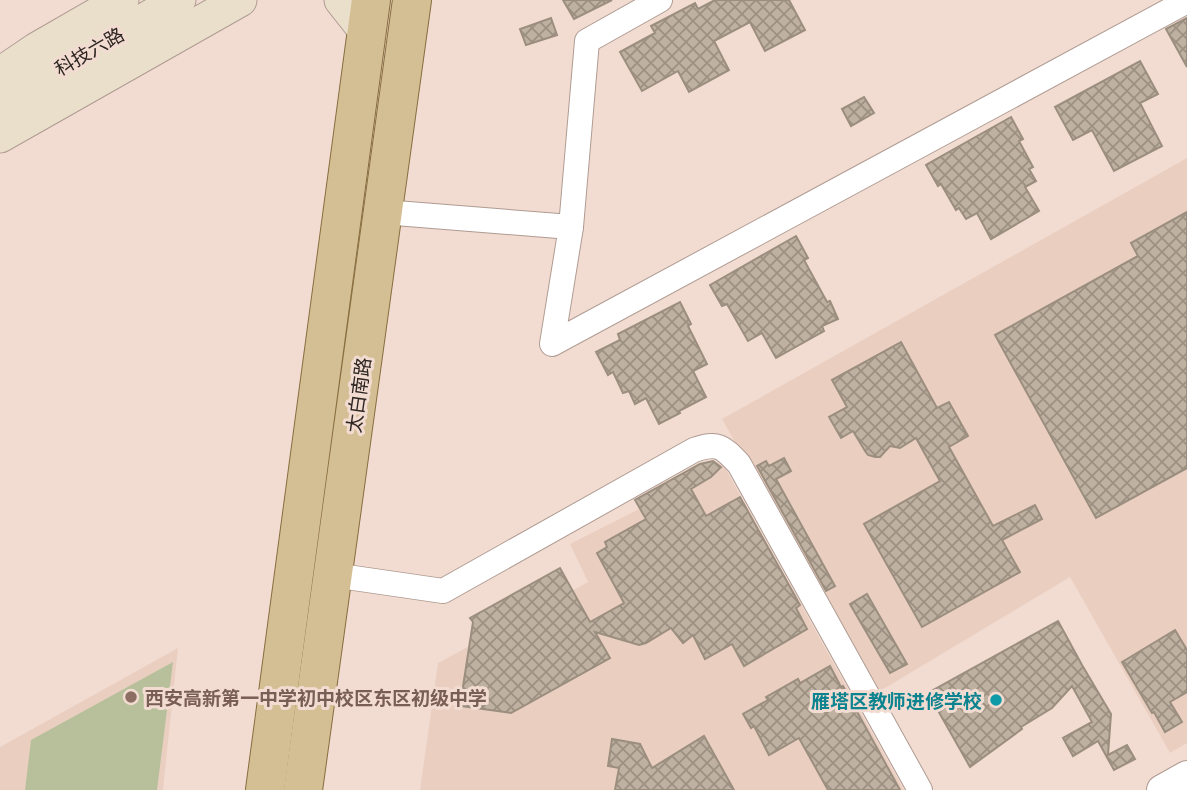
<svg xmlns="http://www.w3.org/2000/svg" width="1187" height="790" viewBox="0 0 1187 790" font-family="Lato,'Noto Sans SC',sans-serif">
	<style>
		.built { fill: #eacfc1 }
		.grass { fill: #b8c09b }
		.building { fill: url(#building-cross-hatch); stroke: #9b8e7e; stroke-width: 2 }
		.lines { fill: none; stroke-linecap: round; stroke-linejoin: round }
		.minor-casing { stroke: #af9b92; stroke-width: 26 }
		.tertiary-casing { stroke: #af9b92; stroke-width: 32 }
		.secondary-casing { stroke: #af9b92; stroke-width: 35 }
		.primary-casing { stroke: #876d3e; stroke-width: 40 }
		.minor { stroke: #fff; stroke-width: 24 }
		.tertiary { stroke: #fff; stroke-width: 30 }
		.secondary { stroke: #e9dfca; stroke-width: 33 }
		.primary { stroke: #d4be94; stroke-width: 38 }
		.education-dot { fill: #8d6e63; stroke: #f2dcd2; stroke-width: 2.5 }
		.culture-dot { fill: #0f9aa8; stroke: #f2dcd2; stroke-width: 2.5 }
		.labels { text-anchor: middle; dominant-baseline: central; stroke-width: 6; stroke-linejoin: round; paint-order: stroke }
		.street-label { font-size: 19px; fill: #2e2622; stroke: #f2dcd2 }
		.education-label { font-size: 19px; font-weight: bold; fill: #785e54; stroke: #f2dcd2; text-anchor: start }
		.culture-label { font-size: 19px; font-weight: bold; fill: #0d838f; stroke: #f2dcd2; text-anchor: end }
	</style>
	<defs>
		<pattern id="building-cross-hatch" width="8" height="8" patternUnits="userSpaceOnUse" patternTransform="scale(1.75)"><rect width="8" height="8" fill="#bfb1a1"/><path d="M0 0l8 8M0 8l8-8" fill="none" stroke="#9c9083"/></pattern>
	</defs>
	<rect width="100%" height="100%" fill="#f2dcd2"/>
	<g class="built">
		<path d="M1187,158V743L1170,753L1070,577L875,694L722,419Z"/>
		<path d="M724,466L904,790H420L438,663L588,582L570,544Z"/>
		<path d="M178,648L163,790H0V747Z"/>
	</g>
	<path class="grass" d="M173,662L157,790H25L31,740Z"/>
	<g class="building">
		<path d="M563,0H612L574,19Z"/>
		<path d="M715,0H789L805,30L765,51L750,22L714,41L729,70L689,92L678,71L642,91L620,52L655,33L651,26L695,3L698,9Z"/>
		<path d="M551,18L557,35L526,45L520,29Z"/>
		<path d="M1187,18V67L1166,29Z"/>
		<path d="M1140,61L1158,94L1140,103L1162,146L1114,171L1092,130L1073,140L1055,107Z"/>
		<path d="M864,97L874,113L851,126L842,109Z"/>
		<path d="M1011,117L1023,139L1019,141L1033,167L1029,169L1036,181L1025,187L1039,211L991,239L977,213L966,219L959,208L956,210L941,184L938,186L926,165Z"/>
		<path d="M1187,212V468L1096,518L995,335L1138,256L1131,243Z"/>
		<path d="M796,236L808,258L804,260L827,302L830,301L838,319L822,326L824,331L776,358L762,333L748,341L727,304L722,306L710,285Z"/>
		<path d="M680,302L691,324L688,326L707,364L693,371L706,397L679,411L680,413L659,424L646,398L635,404L629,391L623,393L613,372L608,375L596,352L620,340L618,334Z"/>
		<path d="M901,342L937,408L949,402L968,436L949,447L993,526L1035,505L1042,519L1002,540L1020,572L922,627L864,524L940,481L916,438L900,448L890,446L880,457H875L868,455L865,451L853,431L841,438L829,417L847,407L832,380Z"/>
		<path d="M784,458L791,471L776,479L835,586L826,591L757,466L766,461L769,466Z"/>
		<path d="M713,461L721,467L711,477L691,489L706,516L740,497L800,605L796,608L807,629L744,666L732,644L705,659L693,635L683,643L671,628L646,643L639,645L595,632L610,658L511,713L460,706L473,622L470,618L560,568L590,622L624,603L597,553L607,547L605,542L646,519L635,500L700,464Z"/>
		<path d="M867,594L907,664L890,673L850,604Z"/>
		<path d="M1058,621L1082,665L1111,714L1108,755L1127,745L1135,759L1114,770L1098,741L1073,756L1063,738L1092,722L1072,686L1052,708L1021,727L1022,729L970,767L928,693Z"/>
		<path d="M1175,630L1187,650V692L1170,702L1182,722L1165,732L1154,712L1152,713L1122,662Z"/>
		<path d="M830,666L841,687L843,686L900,790H828L799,738L769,755L754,726L751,728L743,714L768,700L766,697L798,679L800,683Z"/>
		<path d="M704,736L734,790H615L619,768L608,766L612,739L640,744L652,768Z"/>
	</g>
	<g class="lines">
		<g class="minor-casing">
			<g id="minor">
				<path d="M660,0L587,41L571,227L552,344L1187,1"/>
				<path d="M383,212L571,227"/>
				<path d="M333,575L443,591L694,450C718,442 722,446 739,464L920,790"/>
			</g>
		</g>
		<g class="tertiary-casing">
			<path id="tertiary" d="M1162,790L1187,776"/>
		</g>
		<g class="secondary-casing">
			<g id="secondary">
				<path d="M341,0L367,33"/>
				<path d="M0,74L37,49L122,0"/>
				<path d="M0,103L179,0"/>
				<path d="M0,136L240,0"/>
			</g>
		</g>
		<g class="primary-casing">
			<g id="primary">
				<path d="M265,790L371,0"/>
				<path d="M303,790L412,0"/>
			</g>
		</g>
		<use href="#minor" class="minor"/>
		<use href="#tertiary" class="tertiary"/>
		<use href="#secondary" class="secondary"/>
		<use href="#primary" class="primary"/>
	</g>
	<circle class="education-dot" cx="131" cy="697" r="7"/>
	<circle class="culture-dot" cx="996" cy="700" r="7"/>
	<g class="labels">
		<g class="street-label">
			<text transform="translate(89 51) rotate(-30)">科技六路</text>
			<text transform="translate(358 395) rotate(-82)">太白南路</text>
		</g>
		<g class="education-label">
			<text x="145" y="697">西安高新第一中学初中校区东区初级中学</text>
		</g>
		<g class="culture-label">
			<text x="982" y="700">雁塔区教师进修学校</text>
		</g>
	</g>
</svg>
